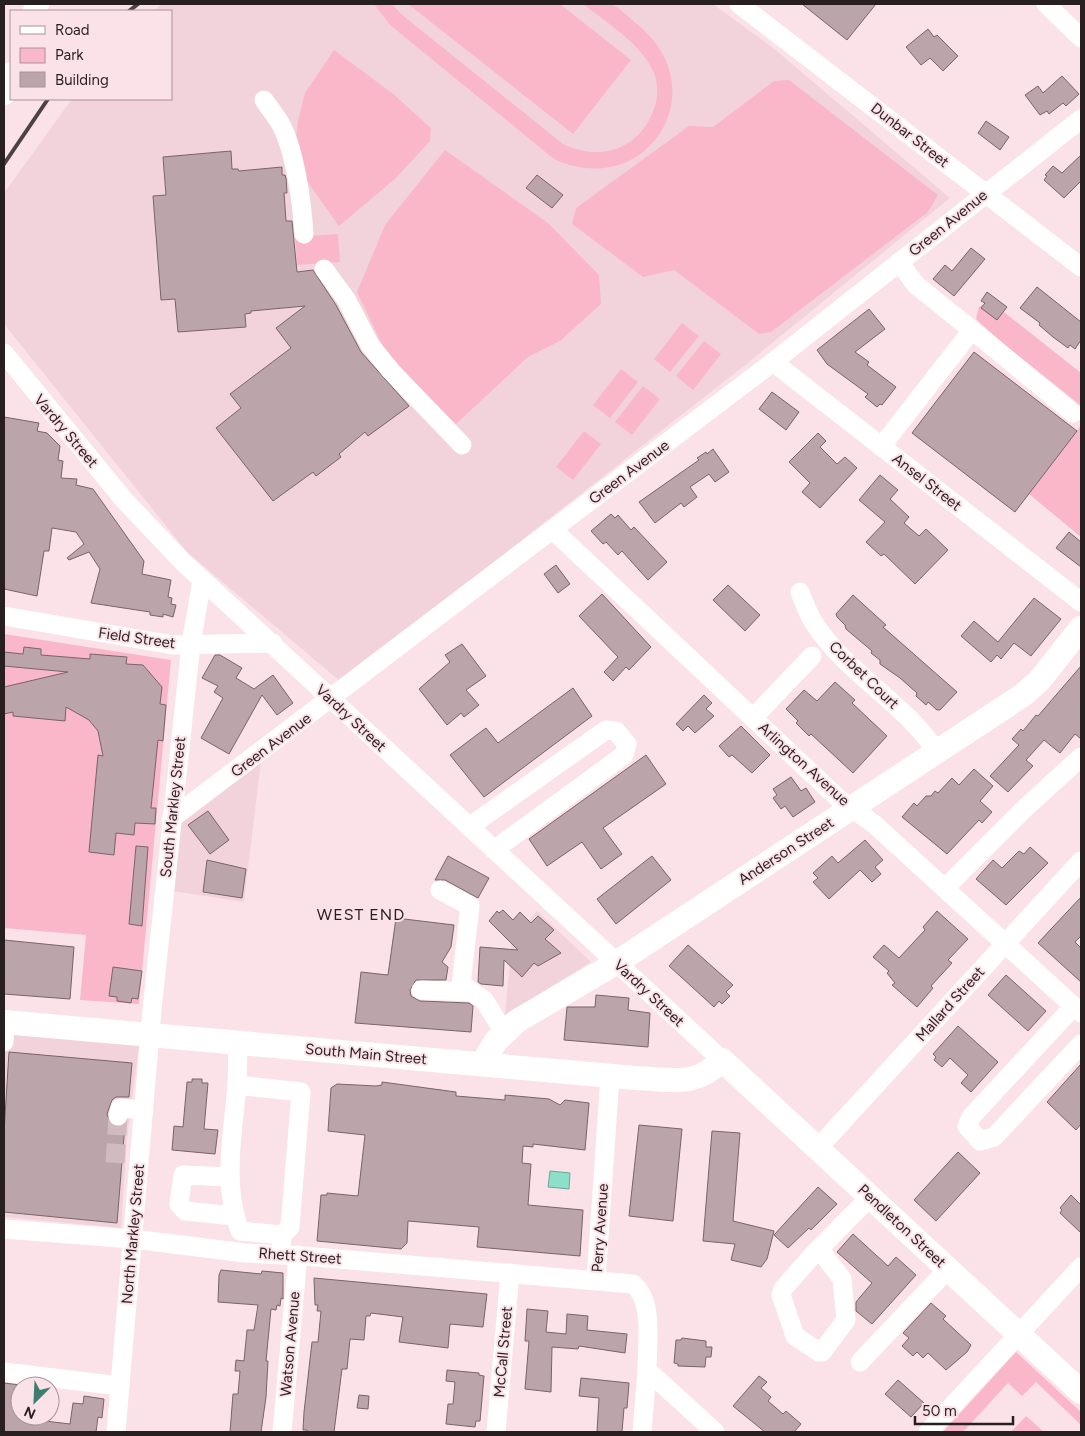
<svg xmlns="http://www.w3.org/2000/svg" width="1085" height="1436" viewBox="0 0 1085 1436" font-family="Figtree,sans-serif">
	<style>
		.built { fill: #f3d3db }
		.green { fill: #fab7ca }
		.water { fill: #8cdfc8; stroke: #6ea596 }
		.building { fill: #bba4aa; stroke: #796469 }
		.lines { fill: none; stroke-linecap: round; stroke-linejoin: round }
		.minor-tunnel { stroke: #d1bbc0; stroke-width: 19; stroke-dasharray: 19 9; stroke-linecap: butt }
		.minor { stroke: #fff; stroke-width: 19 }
		.major { stroke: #fff; stroke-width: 24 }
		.rail { stroke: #4c4143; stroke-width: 4 }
		.labels { text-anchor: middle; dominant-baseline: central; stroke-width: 4; stroke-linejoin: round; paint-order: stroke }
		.street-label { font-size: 15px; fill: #281f21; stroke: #fbe2e8 }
		.neighbourhood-label { font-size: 16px; letter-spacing: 1px; fill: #281f21; stroke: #fbe2e8 }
	</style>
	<rect width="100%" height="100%" fill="#fbe2e8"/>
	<g class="built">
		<path d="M161,4H713L772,47L950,198L744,366L341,682L187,552L4,324V193L72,99H171V11H154Z"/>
		<path d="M261,761L244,902L172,891L180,820Z"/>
		<path d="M537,911L591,962L505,1015L512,939Z"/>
		<path d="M4,1031L139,1045L127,1139L121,1228L4,1217Z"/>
	</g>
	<g class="green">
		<path d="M374,4H392L401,14L563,144C598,161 636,151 652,114C658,101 659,86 654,73C641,43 608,24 583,4C591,4 602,2 610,4C619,6 630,19 637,24C718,89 647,202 554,159L390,25Z"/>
		<path d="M408,4H560L631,60L573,134Z"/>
		<path d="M334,50L392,93L431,128L430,141L396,178L339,226L304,177L296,140L298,121L305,93Z"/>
		<path d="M789,80L938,195L928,212L771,332L759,334L674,270L643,277L572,224L576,208L689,126L713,127L774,81Z"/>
		<path d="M445,150L548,223L599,275L601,304L560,341L528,357L456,424L387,355L357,292L385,225Z"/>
		<path d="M338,234L340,262L297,265L295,237Z"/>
		<path d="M990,301L1081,373V406C1046,376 1009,351 976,319L979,307Z"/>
		<path d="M682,323L699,336L670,372L654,359Z"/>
		<path d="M704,341L721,354L693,390L676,376Z"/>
		<path d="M621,369L638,382L610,418L593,405Z"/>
		<path d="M643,386L660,399L632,435L615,422Z"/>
		<path d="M1081,425V537L1029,494Z"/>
		<path d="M584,431L601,444L573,480L556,467Z"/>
		<path d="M4,634L171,660L139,1004L80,1000L86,935L4,928Z"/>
		<path d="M1016,1352L1081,1412V1425L1036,1382L1022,1396L1008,1383L963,1432H943Z"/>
		<path d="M1026,1416L1044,1432H1011Z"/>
	</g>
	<path class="water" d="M550,1171L570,1173L569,1189L548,1187Z"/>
	<g class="building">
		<path d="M802,4H876L847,40Z"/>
		<path d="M928,29L934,37L937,35L958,56L943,71L930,58L921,65L906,47Z"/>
		<path d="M1062,76L1079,94L1066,106L1063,103L1049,114L1047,111L1040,115L1025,95L1038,86L1043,93Z"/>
		<path d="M986,121L1009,137L1000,150L978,133Z"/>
		<path d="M231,151L232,169H238L239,171L282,167V175H285L286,178L287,193H284L286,221H292L297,272L313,270L336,305L361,352L409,406L368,436L365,432L339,454L341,457L316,476L313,472L273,501L216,428L241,408L230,394L291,348L276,328L305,306L251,311V313L245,314L246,327L178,332L175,299L161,300L153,196L166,195L163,157Z"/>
		<path d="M1081,155V181L1064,198L1044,180L1047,176L1045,175L1053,166L1062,173Z"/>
		<path d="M537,175L563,195L552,208L526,188Z"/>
		<path d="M971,248L985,259L954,296L933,279L945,265L952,271Z"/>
		<path d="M1037,287L1081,322V340L1075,349L1070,345L1068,348L1053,337L1039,325L1040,323L1020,308Z"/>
		<path d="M987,292L1007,307L997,320L981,308L985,303L981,301Z"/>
		<path d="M869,309L885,329L855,352L869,362L867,365L896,387L882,405L880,404L877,407L865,397L868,394L827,364L817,350Z"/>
		<path d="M974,352L1077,431L1015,512L912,433Z"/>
		<path d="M772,392L799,412L786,430L759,409Z"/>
		<path d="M4,417L39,423L37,431L47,433L60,446L58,460L63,461L61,478L77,479L76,485L93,489L144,561L142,574L171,580L168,597L172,598L171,604L176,605L173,617L163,614V617L150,615V612L91,603L100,569L89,552L69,560L67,558L84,544L76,532L52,528L49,551H44L37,596L4,589Z"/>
		<path d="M818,433L826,441L820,447L837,464L845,457L857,468L820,508L802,492L810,483L789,462Z"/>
		<path d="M713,449L729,472L715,482L709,474L690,487L697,497L684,507L681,503L655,523L639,502L699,460L697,458L706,452L707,454Z"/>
		<path d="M880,475L898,490L890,499L909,517L904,523L919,536L926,529L948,550L915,584L884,554L881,556L866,542L885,522L859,500Z"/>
		<path d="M611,514L615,518L618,515L631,530L634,527L667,562L648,580L622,551L618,555L606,542L603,544L591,531Z"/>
		<path d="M1069,532L1081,542V567L1056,548Z"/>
		<path d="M556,565L570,584L558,593L544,574Z"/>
		<path d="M728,585L760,615L745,631L713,600Z"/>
		<path d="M602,594L651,647L629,670L626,667L613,681L604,672L618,657L579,616Z"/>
		<path d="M853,595L886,625L883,627L957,692L940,710H937L928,702L926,705L916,696L917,693L900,678L880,664V660L871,653L872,651L846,629L845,625L837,617L836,614Z"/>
		<path d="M1034,598L1061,619L1031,656L1014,643L1001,659L997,655L991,662L961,636L974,621L998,642Z"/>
		<path d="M462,644L486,676L466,690L479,705L464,717L461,713L447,725L419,689L450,662L445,655Z"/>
		<path d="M24,647L41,649V655L90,659V654L127,657L126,664L143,665L162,687L160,704L166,705L163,741L158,740L151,808H156L155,824L135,823L134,835L116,833L114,855L89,852L98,755L103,756L98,731L89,720L66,707L65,721L13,716V712L4,714V687L68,672L4,666V652L23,654Z"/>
		<path d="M215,655H220L242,668L236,678L254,689L273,675L293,703L277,715L262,695L229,754L201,738L223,698L214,692L218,686L202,678Z"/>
		<path d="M1081,666V739L1075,734L1060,753L1044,740L1026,760L1033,766L1008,792L990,776L1019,745L1012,739L1021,729L1023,731L1036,715L1038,716Z"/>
		<path d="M835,682L855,700L852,703L887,736L853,773L811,734L809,736L796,723L798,721L786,709L804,690L817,701Z"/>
		<path d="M573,688L592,716L484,797L450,755L486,728L498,743Z"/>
		<path d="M704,695L712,703L706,709L714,716L695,733L688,726L683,731L676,724Z"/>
		<path d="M741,726L770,755L752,773L732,755L729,757L719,746Z"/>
		<path d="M646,755L666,784L603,828L622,854L601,869L582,842L547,866L529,839Z"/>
		<path d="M974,769L993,786L980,801L992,812L982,823L979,820L947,854L902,817L914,803L917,806L926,796H931L935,791L938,793L952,778L959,785Z"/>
		<path d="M791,777L801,791L806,788L815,802L793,817L785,806L781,809L773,798L777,795L773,789Z"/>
		<path d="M208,811L229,840L210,854L188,825Z"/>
		<path d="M865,840L883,860L875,867L881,874L872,882L860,870L829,899L813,882L818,878L813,873L832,856L838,863Z"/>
		<path d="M136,846L148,847L142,926L129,924Z"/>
		<path d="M1030,847L1048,863L1006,905L976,879L993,860L1002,868L1019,851L1024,854Z"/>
		<path d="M448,856L489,878L478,898L445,880H435Z"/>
		<path d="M652,856L671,880L616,924L597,899Z"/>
		<path d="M207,860L246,869L242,898L203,892Z"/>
		<path d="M1081,897V936L1075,942L1081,948V982L1038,943Z"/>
		<path d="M503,910L513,920L520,912L531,923L538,916L554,930L545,939L561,953L538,966L534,963L522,977L504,960L503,986L481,984L478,982L480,947L518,950L489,921L497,911L499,913Z"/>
		<path d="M937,911L968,939L948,960L952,963L931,986L933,988L917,1007L892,985L895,983L887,973L889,971L873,957L884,945L899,958L925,930L923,927Z"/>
		<path d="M396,918L454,925L451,947L442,962L448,967L446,980H416L410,990L411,996L420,1001L469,1003L473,1006L471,1032L355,1023L361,972L388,975Z"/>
		<path d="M4,940L74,947L70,999L4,994Z"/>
		<path d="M688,945L733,985L726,992L730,996L722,1004L719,1001L714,1007L669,966Z"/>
		<path d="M113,967L142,971L138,999L132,998L131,1003L117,1001V997L109,996Z"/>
		<path d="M1006,975L1046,1011L1028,1031L988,995Z"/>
		<path d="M596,995L629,998L628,1010L650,1013L648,1047L564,1040L567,1007H595Z"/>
		<path d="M958,1026L998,1062L971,1092L961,1083L968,1075L950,1058L942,1067L934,1060L936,1057L933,1054Z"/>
		<path d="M9,1052L132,1063L129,1097H116L112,1100L107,1114L111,1124L116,1127L125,1124L117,1223L4,1212V1132Z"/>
		<path d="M1081,1064V1124L1076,1130L1047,1102Z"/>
		<path d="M192,1079H202V1083H208L204,1129L218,1130L215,1154L172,1150L174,1126L183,1127L187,1082H192Z"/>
		<path d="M382,1082L456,1092V1096L505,1100V1095L549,1099L560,1105L565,1100L589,1103L585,1150L533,1144V1147L523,1146L522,1163L531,1164L528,1205L583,1210L580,1256L477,1247L479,1227L408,1221L407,1243L401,1249L317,1241L321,1195H327V1193L358,1196L365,1135L328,1131L331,1088L337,1084L376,1086L382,1085Z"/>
		<path d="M639,1125L682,1129L673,1221L629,1216Z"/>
		<path d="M712,1131L740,1133L733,1221L774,1231L767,1259L761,1267L731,1260L735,1244L703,1241Z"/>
		<path d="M958,1152L980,1173L936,1221L914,1200Z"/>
		<path d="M818,1187L837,1204L811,1230L809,1228L788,1248L774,1235Z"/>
		<path d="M1071,1195L1081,1205V1233L1060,1213L1062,1210L1060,1208Z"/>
		<path d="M853,1234L888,1266L896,1257L916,1275L872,1324L856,1311V1302L872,1283L837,1252Z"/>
		<path d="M221,1270L261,1274L262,1271L283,1273V1299L281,1298L280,1306L277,1305L276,1310L271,1309L266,1361H268L266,1397L261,1432H230L233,1394H238L240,1371H235L236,1360L244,1361L247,1330H254L258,1305L218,1302L219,1275Z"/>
		<path d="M314,1278L487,1294L483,1327L450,1324L448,1348L399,1342L403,1317L371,1313L370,1316H366L364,1340L350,1339L347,1369H342L334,1432H307V1430H303L304,1412L312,1342H318L321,1311H317L318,1305H315Z"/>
		<path d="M931,1303L946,1316L943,1319L971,1345L967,1352L946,1370L928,1353L923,1358L917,1352L913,1356L902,1346L909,1338L903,1333Z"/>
		<path d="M527,1309L548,1311L546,1332L566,1334L567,1314L588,1316L587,1330L627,1334L625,1353L579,1346L578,1349L552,1347L551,1392L525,1389L529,1341H525Z"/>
		<path d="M682,1338L706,1341V1347H712L711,1357H706L705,1367L678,1366V1364L674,1363L676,1340H681Z"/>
		<path d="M447,1370L479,1373V1375L484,1376L480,1421H476L475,1427L446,1424L448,1404H453L455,1382L446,1381Z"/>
		<path d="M759,1376L767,1382L761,1388L771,1397L768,1401L783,1414L786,1411L801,1424L794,1432H765L733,1406Z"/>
		<path d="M581,1378L629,1383L627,1408H624L622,1432H597L599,1398L579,1396Z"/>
		<path d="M898,1380L924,1403L911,1417L885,1394Z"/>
		<path d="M4,1383L20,1385V1418L70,1424L73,1403L83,1404L84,1396L104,1399L102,1418L98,1417L96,1432H4Z"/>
		<path d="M359,1395L369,1396L368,1409L357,1408Z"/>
	</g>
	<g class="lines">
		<path class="minor-tunnel" d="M118,1116L115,1165H122"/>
		<g class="minor">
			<path d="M739,4L1081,267"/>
			<path d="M1046,4L1081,38"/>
			<path d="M264,100C269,107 275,115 280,123C295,149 302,203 304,234"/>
			<path d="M324,269L346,299L370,345L391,371L462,445"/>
			<path d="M972,330L1073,413"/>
			<path d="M4,353L124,500L183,562L722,1060"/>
			<path d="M773,362L1081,602"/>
			<path d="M881,447L972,330L916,285L899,262"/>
			<path d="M553,530L839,799L874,824L1081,1013"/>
			<path d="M800,592C804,602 808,614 814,623C847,674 904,702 937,752"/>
			<path d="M4,616L173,645L273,643"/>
			<path d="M753,718L812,656"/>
			<path d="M171,819L773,362L1081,119"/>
			<path d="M469,827L606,730L616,731L627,744L624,755L494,850"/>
			<path d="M945,888L1023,810L1081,757"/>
			<path d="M440,890L470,906L461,984L484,1000L504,1032"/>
			<path d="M421,990L470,992"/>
			<path d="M1074,1006L971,1117L967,1126L980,1141L994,1137L1081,1044"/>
			<path d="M4,1042L5,1022"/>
			<path d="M237,1085L238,1043"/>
			<path d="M118,1116L120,1108L144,1110"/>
			<path d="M818,1148L1081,861"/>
			<path d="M230,1177L183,1175L179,1204L185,1211L234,1216"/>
			<path d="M4,1229L133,1239L245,1253L303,1256L633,1284C654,1300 647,1345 647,1370L715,1432"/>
			<path d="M820,1250L842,1279L846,1320L822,1352H819L795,1336L781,1295L783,1289L811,1257L871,1196"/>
			<path d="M281,1255L282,1235L290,1227L301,1092L237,1085C233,1132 222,1186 240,1231L282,1235"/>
			<path d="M596,1280L610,1076"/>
			<path d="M860,1362L948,1269"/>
			<path d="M4,1372L120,1386"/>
			<path d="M116,1432L152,1010L191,644L202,580"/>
			<path d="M282,1432L298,1255"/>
			<path d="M496,1432L510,1273"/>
			<path d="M642,1432L647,1370"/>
			<path d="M928,1432L1081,1267"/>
		</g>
		<g class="major">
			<path d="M35,11L37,4"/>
			<path d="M4,93L11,74"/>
			<path d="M4,1022L635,1078C672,1079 695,1088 722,1060L1081,1392"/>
			<path d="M482,1064L496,1041L517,1021L616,963L1023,695L1039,681L1081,628"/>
		</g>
		<g class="rail">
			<path d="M129,11L138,4"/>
			<path d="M4,164L48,99"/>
		</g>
	</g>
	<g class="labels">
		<g class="street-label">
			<text transform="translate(910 135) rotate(38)">Dunbar Street</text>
			<text transform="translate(948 223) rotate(-39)">Green Avenue</text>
			<text transform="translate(66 431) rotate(50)">Vardry Street</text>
			<text transform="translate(629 472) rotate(-37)">Green Avenue</text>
			<text transform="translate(927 482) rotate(38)">Ansel Street</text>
			<text transform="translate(137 638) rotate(8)">Field Street</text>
			<text transform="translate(864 675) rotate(44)">Corbet Court</text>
			<text transform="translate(351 718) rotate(43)">Vardry Street</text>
			<text transform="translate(271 745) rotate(-37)">Green Avenue</text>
			<text transform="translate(804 764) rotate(42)">Arlington Avenue</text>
			<text transform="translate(173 807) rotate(-84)">South Markley Street</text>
			<text transform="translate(786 851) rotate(-33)">Anderson Street</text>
			<text transform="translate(649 993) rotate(43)">Vardry Street</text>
			<text transform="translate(950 1004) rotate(-48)">Mallard Street</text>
			<text transform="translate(366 1054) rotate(5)">South Main Street</text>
			<text transform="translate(902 1226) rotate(43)">Pendleton Street</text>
			<text transform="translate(600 1228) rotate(-86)">Perry Avenue</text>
			<text transform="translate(133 1234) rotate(-85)">North Markley Street</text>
			<text transform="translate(300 1256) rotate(4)">Rhett Street</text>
			<text transform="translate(290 1344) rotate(-85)">Watson Avenue</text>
			<text transform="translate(503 1352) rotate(-85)">McCall Street</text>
		</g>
		<g class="neighbourhood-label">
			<text x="361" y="914">WEST END</text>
		</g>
	</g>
	<rect width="1085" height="1436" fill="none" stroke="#281f21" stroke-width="10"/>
	<rect x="10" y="10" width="162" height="90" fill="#fbe2e8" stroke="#a79498"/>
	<rect x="20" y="26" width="25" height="8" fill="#ffffff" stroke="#a79498"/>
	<text x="55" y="35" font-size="15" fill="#281f21">Road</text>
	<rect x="20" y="48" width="25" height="15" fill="#fab7ca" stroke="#a79498"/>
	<text x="55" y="60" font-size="15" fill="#281f21">Park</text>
	<rect x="20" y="72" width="25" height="15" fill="#bba4aa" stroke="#a79498"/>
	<text x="55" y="85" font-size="15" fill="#281f21">Building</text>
	<g transform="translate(35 1401) rotate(204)"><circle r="24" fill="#fbe2e8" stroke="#a79498"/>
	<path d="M0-4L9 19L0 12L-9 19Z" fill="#3d7e6e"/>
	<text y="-8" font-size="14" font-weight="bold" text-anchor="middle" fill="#281f21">N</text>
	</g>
	<path d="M915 1416v8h98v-8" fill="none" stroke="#281f21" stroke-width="2.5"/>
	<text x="922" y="1416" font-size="15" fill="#281f21" stroke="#fbe2e8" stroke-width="4" paint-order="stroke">50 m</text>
</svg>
